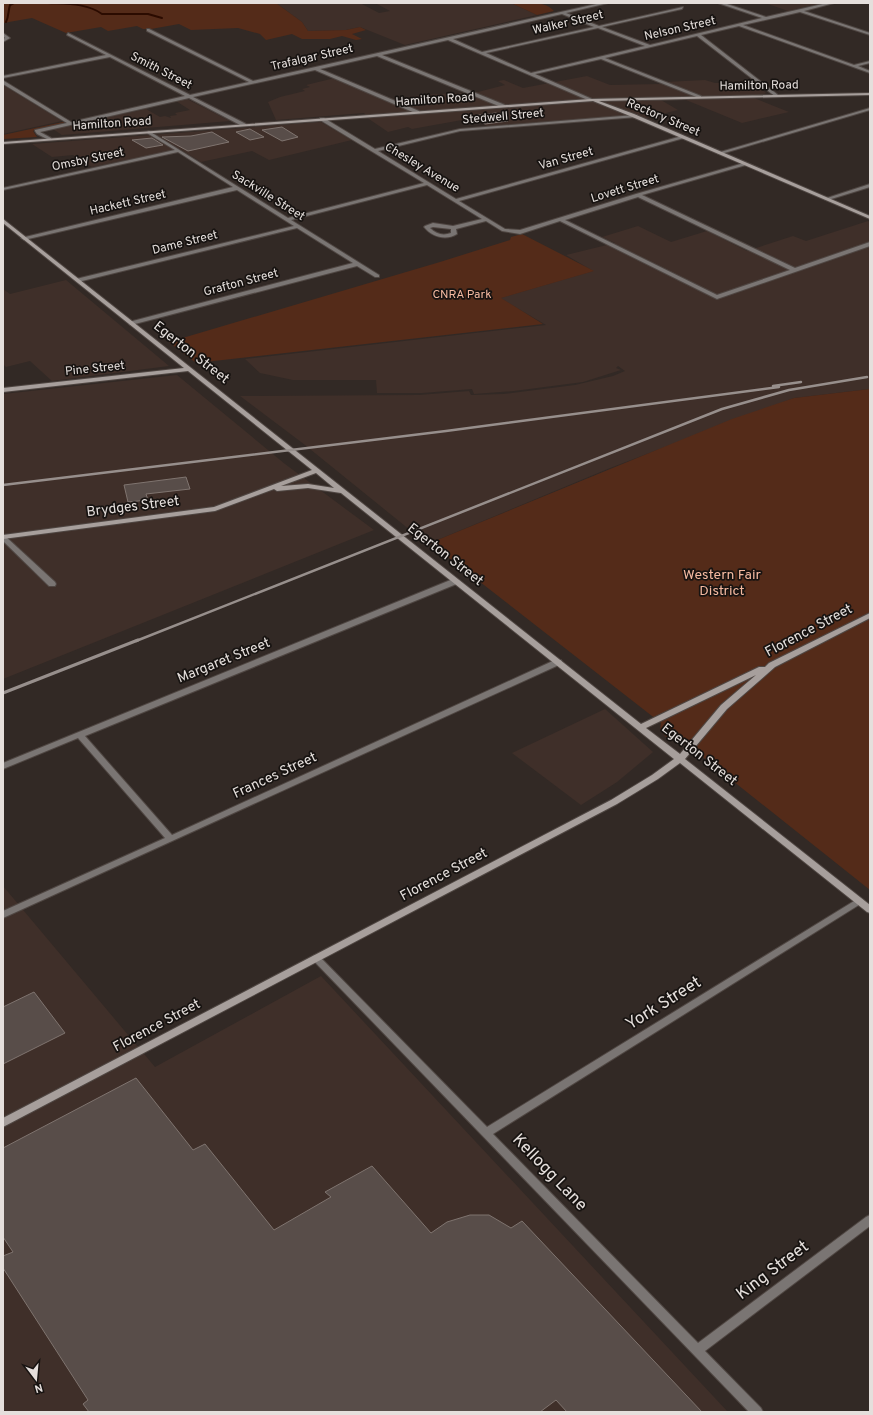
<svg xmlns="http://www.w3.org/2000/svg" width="873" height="1415" viewBox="0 0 873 1415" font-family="Overpass,sans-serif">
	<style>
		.built { fill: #3f2f29 }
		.green { fill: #542b19 }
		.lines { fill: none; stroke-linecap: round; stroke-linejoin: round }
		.stream { stroke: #2b0b00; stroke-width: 2 }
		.building { fill: #584d49; stroke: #7f746f }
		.street-casing { stroke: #4f4642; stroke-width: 2 }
		.secondary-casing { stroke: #4f4642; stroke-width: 2 }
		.street { fill: #7a7573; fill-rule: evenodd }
		.secondary { fill: #a79f9c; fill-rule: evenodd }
		.rail-far1 { stroke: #978f8c; stroke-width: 2.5 }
		.rail { stroke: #978f8c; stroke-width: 3 }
		.labels { text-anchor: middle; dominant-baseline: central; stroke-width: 3.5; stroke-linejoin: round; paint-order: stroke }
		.far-street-label { font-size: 12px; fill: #e5dfdc; stroke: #171311 }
		.far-park-label { font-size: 12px; fill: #f4b9a0; stroke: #171311 }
		.street-label { font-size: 14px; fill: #e5dfdc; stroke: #171311 }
		.park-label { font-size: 14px; fill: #f4b9a0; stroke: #171311 }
		.near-street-label { font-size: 17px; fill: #e5dfdc; stroke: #171311 }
	</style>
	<rect width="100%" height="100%" fill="#322925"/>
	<g class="built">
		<path d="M276,3H360L379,13L390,11L375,3H511L537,15L405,45L360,27L346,30L308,31L302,22Z"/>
		<path d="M765,3H821L788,11Z"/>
		<path d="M587,76L610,85L661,84L665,82L705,80L715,83L755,82L766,93L754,98L789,112L742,123L686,100H661L678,110L646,118L634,113L622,116L487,126L473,118L412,129L408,127L388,132L369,119L364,113L276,120L268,102L280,97L305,91L302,89L310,87L306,85L335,78L387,102L420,95L478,92L505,85L498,81L504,80L523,88Z"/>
		<path d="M3,85L62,121L3,134Z"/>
		<path d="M187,99L230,121L62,135L53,129L146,109L160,117L165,116L171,118L170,116L177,115L175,113L190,110L176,101Z"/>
		<path d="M321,122L352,140L269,160L252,151L201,162L180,149L92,167L73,155L52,157L32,144Z"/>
		<path d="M868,221L870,222V389L794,398L610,468L430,543L410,530L305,445L240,396L419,395L469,391L471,395L503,394L575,385L613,376L625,371L618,366L616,368L621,370L583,382L514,391L474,394L472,389L422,393H377L376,380H293L260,373L245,359L546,325L500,298L593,271L566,255L615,243L602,237L638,226L671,242L707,231L747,251L793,236L806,241Z"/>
		<path d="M66,280L169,366L52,381L30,361L6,367L3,364V289L10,294Z"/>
		<path d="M177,375L285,464L374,530L3,679V394Z"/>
		<path d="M605,709L653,752L617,782L581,805L512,753Z"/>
		<path d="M3,886L155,1067L321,976L728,1412H3Z"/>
	</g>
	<g class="green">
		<path d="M3,3H276L302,22L308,31L346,30L360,27L366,30L352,34L362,39L356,40L342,36L330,39H302L292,34L266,40L260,34L238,28L191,30L179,24L151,29H143L137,26L108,31L101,27L66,33L32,18L3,23Z"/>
		<path d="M511,3C525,3 545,0 554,11L537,15Z"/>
		<path d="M63,122L64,123L35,130L33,131L37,137L3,139V135Z"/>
		<path d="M522,234L594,271L501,298L543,324L196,363L169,342L440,262L510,240L511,237Z"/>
		<path d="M870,389V890L679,738L676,741L666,737L660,730L661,723L430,543L732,419L794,398Z"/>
	</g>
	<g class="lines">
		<g class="stream">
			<path d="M48,3C66,4 87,3 102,14H148L162,18"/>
			<path d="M6,22C9,16 8,11 10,5L14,3"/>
		</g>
	</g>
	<g class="building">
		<path d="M496,113L508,121L485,124L472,116Z"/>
		<path d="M282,127L298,137L282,141L262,130Z"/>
		<path d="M250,129L264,137L250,140L236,132Z"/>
		<path d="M212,132L229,142L188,151L162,137L191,136Z"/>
		<path d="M152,138L163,145L146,148L132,140Z"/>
		<path d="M186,477L190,489L146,494L148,500L128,502L124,485Z"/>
		<path d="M34,992L65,1033L3,1064V1007Z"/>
		<path d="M136,1078L193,1150L205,1144L274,1230L331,1197L325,1192L372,1166L431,1233L447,1222L470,1215H489L511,1228L522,1221L702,1412H567L556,1400L540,1412H89L83,1404L88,1400L3,1268V1256L13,1252L3,1237V1148Z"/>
	</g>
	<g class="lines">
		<g class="street-casing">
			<g id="street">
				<path d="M601,3H608L566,13L599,26L683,7L682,9L602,27L650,45L762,18L718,3H724L766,17L827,3H834L804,11L870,33V35L800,12L743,25L854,65L870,61V63L858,66L870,71V73L739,26L701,35L778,95V97H776L697,36L605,58L701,96V98H699L601,59L535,74L592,99V101H590L448,40L382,55L505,105V107H501L377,56L320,69L419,111V113H415L315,70L193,97L246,124V126H242L189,98L40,132L51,138V140H49L37,134L35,131V130L67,123L3,84V81H4L71,122L185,96L110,57L3,78V76L106,55L67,35L68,33L190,95L249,82L147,31V29H149L253,81ZM562,14L594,27L482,52L453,39ZM598,28L645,46L531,73L486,53Z"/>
				<path d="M3,33L10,38L3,42V39L5,38L3,36Z"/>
				<path d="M870,108V110L721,154L717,153Z"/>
				<path d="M635,115H637V117L460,131L378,151L456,199L682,136H684V138L459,201L505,229L520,230L636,194L744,163L746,164V165L642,195L795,268L870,242V246L717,299L560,221L520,234L502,231L486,221L456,229L457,234C446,241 432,237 424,227L425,226L433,223L453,226L482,219L427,185L291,220L379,275V277H375L357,266L131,325L129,324V322L353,263L297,228L78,282L75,280L76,279L294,226L237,190L24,240L21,238L233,187L178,152L3,190V188L175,150L147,133V132L149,131L288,218L424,183L320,120V118H324L375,149L460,129ZM638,197L790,270L717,295L565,220ZM433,227L451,229V233C443,236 436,234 430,228Z"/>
				<path d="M870,184V187L828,200L824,199Z"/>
				<path d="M3,535L5,536L55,582L56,584L55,586H49L3,541Z"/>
				<path d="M453,579H456L460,581L459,583L85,736L172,835L555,660H561L562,662L561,664L3,918V911L165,838L78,738L3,769V763Z"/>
				<path d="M859,898L862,899L864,901L862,903L493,1134L698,1343L866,1217L870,1215V1226L705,1351L761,1408L763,1412H749L311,958L313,956L316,955L319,956L487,1127Z"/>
			</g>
		</g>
		<g class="secondary-casing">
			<g id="secondary">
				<path d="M870,93V95L599,101L634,114L870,216V219L630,116L593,101L3,144V142L590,99Z"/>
				<path d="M3,219L641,724L759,667H765L769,663L870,613V618L775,667L727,709L685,759L870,905V913L867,912L680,763L658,779L617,804L3,1127V1118L611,800L652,775L674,759L341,493L308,488L277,491L274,489L215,511L3,539V535L214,507L312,470L188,371L3,392V388L184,368L3,223ZM316,473L334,488L308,484L281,486ZM756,675L721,705L680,754L646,728Z"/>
			</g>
		</g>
		<use href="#street" class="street"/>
		<use href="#secondary" class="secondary"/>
		<g class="rail-far1">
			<path d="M773,386L801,382"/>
			<path d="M3,485L446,431L779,387"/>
			<path d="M136,641L722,409L789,390L867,377"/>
		</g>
		<path class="rail" d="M3,693L138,640"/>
	</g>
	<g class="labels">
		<g class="far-street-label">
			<text transform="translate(568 23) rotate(-13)">Walker Street</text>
			<text transform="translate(680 29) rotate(-13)">Nelson Street</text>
			<text transform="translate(312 58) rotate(-13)">Trafalgar Street</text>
			<text transform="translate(161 71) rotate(27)">Smith Street</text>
			<text transform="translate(759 86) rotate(-1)">Hamilton Road</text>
			<text transform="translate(435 100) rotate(-4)">Hamilton Road</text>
			<text transform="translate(503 117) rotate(-5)">Stedwell Street</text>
			<text transform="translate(663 118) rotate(23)">Rectory Street</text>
			<text transform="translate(112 124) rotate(-4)">Hamilton Road</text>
			<text transform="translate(566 159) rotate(-16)">Van Street</text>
			<text transform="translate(88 160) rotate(-12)">Omsby Street</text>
			<text transform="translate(422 168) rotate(31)">Chesley Avenue</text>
			<text transform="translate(625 189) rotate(-17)">Lovett Street</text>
			<text transform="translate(268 196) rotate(32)">Sackville Street</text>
			<text transform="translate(128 203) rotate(-13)">Hackett Street</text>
			<text transform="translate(185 243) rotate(-14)">Dame Street</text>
			<text transform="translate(241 283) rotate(-15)">Grafton Street</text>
			<text transform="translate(95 369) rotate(-6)">Pine Street</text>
		</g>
		<g class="far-park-label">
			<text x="462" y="295">CNRA Park</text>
		</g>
		<g class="street-label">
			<text transform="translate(191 353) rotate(38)">Egerton Street</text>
			<text transform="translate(133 507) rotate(-7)">Brydges Street</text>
			<text transform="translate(445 555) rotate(38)">Egerton Street</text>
			<text transform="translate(809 631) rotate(-28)">Florence Street</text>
			<text transform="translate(224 661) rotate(-22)">Margaret Street</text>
			<text transform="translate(699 755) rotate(38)">Egerton Street</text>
			<text transform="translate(275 776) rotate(-25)">Frances Street</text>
			<text transform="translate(444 875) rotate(-28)">Florence Street</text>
			<text transform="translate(157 1026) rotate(-28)">Florence Street</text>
		</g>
		<g class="park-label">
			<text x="722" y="575">Western Fair<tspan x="722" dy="16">District</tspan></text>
		</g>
		<g class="near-street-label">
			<text transform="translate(664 1004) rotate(-32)">York Street</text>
			<text transform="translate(549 1173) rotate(46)">Kellogg Lane</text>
			<text transform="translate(773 1271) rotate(-37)">King Street</text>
		</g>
	</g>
	<rect width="873" height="1415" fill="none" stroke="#e5dfdc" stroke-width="8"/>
	<g transform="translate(36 1379) rotate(164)" stroke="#171311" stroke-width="3" paint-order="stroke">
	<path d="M0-3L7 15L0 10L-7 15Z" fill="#e5dfdc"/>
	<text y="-6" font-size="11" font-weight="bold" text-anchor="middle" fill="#e5dfdc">N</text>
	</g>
</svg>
